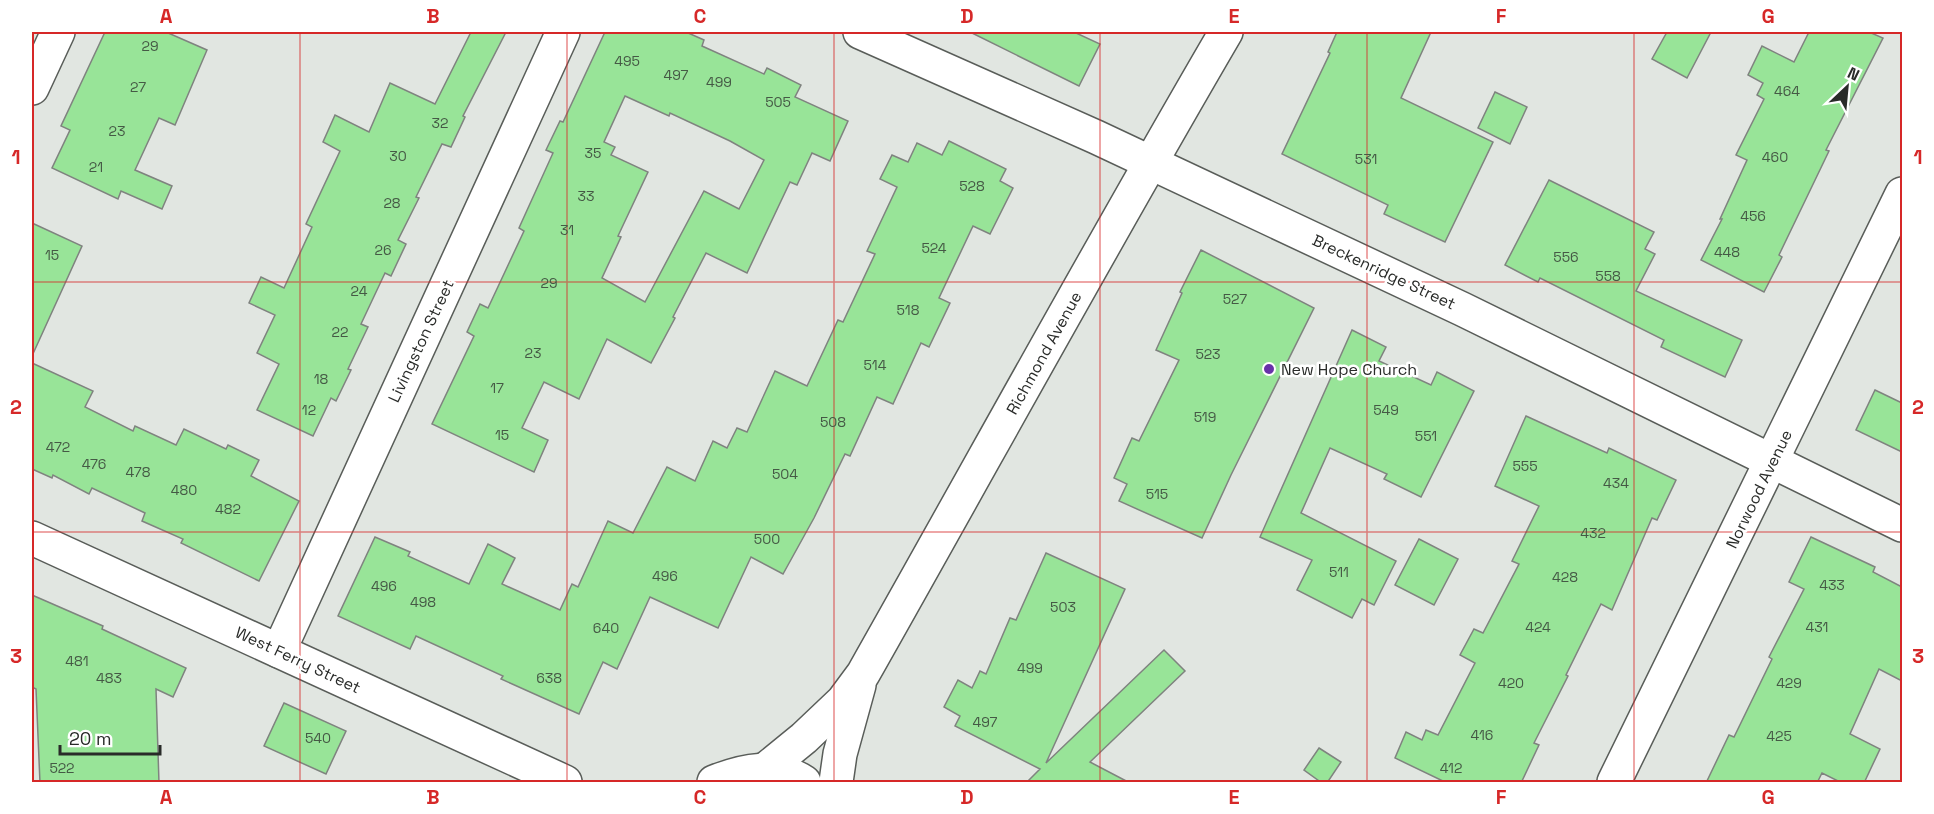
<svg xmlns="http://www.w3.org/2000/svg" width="1934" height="814" viewBox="0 0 1934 814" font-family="'Space Grotesk',sans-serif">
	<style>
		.building { fill: #98e498; stroke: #7f837f; stroke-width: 1.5; fill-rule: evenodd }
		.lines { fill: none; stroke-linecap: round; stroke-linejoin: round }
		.minor-casing { stroke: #595d59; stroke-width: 36 }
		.tertiary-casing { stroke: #595d59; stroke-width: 36 }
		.minor { stroke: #fff; stroke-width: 33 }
		.tertiary { stroke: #fff; stroke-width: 33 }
		.grid { fill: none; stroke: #d62828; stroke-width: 1.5; stroke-opacity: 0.55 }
		.poi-dot { fill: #6832a9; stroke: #fff; stroke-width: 2 }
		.labels { text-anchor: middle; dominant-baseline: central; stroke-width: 5; stroke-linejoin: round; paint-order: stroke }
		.number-label { font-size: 14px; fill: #455945 }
		.street-label { font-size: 16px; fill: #292b29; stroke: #fff }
		.poi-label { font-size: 16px; fill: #292b29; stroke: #fff; text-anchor: start }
		.neatline { fill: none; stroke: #d62828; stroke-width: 2 }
		.grid-label { font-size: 20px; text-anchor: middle; font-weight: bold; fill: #d62828 }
	</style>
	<rect width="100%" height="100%" fill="#e1e6e1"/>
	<g class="building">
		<path d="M105,32H166L207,50L175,125L159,118L135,170L172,186L162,209L121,191L118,199L52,168L70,130L61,126Z"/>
		<path d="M471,32H506L463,116L465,117L451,147L442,144L416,197L419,198L398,240L406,244L391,276L385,273L361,324L368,327L348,369L351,370L336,401L331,398L313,436L257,410L279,364L257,353L275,315L249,303L261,277L284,288L312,227L306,224L340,151L323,142L335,115L369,132L390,83L435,104Z"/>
		<path d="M605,32H686L704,40L702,46L764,74L767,68L801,85L795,97L848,121L830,161L812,153L797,185L790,182L747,273L706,253L673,317L675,318L651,363L607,339L579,399L544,382L522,428L548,440L534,472L432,424L474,336L467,332L480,304L488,308L524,231L519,228L553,153L546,150L560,121L563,122ZM625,96L669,116L670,113L730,141L764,160L739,209L704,191L645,302L602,278L621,237L618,236L648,172L611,155L615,147L604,142Z"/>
		<path d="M970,32H1074L1100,44L1079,86Z"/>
		<path d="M1337,32H1431L1401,98L1493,142L1445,242L1384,214L1388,205L1282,154L1330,53L1328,52Z"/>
		<path d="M1667,32H1711L1687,78L1652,59Z"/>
		<path d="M1809,32H1869L1883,38L1826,150L1829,151L1779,255L1782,257L1764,292L1701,260L1722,219H1720L1747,160L1736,155L1764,99L1757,95L1763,83L1748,75L1762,46L1794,62Z"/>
		<path d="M1495,92L1527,107L1510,144L1478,128Z"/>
		<path d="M949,141L1006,169L1000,181L1013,188L990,234L973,226L939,298L950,303L929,347L921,343L893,404L877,397L850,456L845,454L814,518L783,574L751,557L718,628L650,597L617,669L603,662L579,714L501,679L503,676L416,636L410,649L338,616L375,537L410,552L408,556L469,584L488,544L515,558L502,584L560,610L572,584L578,587L608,521L633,533L667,467L695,481L713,441L727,448L737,428L747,432L775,371L807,386L838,320L843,322L875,254L867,251L897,187L880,179L892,155L908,162L917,143L942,155Z"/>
		<path d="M1549,180L1654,232L1645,249L1655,254L1636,291L1742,340L1725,377L1661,347L1664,340L1540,278L1538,282L1505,265Z"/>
		<path d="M32,223L82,246L32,356Z"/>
		<path d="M1201,250L1314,308L1231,475L1202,538L1119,501L1127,484L1114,478L1132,438L1139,441L1179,360L1156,350L1182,293L1180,292Z"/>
		<path d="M1352,330L1386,347L1379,361L1431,385L1437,372L1474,391L1421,497L1384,479L1387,474L1330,448L1301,513L1396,561L1374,605L1362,599L1352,618L1297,590L1312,560L1260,537Z"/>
		<path d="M32,363L93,391L85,407L133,431L135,426L176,445L184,429L226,449L228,445L259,460L251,476L299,501L259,581L181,543L183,539L142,521L145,513L92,488L89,494L53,475L52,478L32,469Z"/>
		<path d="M1875,390L1902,403V452L1856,430Z"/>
		<path d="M1526,416L1607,453L1609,448L1676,480L1657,520L1652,518L1612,610L1601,604L1566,675L1568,676L1534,743L1539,745L1521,783H1447L1395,758L1406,732L1422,740L1426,730L1438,735L1475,663L1460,655L1474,629L1483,633L1519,564L1512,561L1539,506L1495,486Z"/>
		<path d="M1811,537L1875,567L1873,572L1902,587V681L1879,669L1850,734L1880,749L1864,783H1842L1822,773L1817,783H1706L1729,735L1734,737L1772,659L1769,657L1804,589L1789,582Z"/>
		<path d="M1419,539L1458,559L1434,605L1395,585Z"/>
		<path d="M1046,553L1125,589L1046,763L1164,650L1185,671L1090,762L1130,783H1026L1040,769L955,726L960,716L944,707L958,680L972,688L980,671L986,674L1010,618L1016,620Z"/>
		<path d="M32,595L103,626L102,629L186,668L173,697L156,689L159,783H40L36,689L32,687Z"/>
		<path d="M284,703L346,731L326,774L264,746Z"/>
		<path d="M1319,748L1341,762L1327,783H1322L1304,770Z"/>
	</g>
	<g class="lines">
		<g class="minor-casing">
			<g id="minor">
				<path d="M860,32L1096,137L1462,309L1902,525"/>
				<path d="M32,88L58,32"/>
				<path d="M279,651L563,32"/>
				<path d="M1614,782L1902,194"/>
			</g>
		</g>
		<g class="tertiary-casing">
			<g id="tertiary">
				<path d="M32,538L565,782"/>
				<path d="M766,769L804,738L843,701L863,674C984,460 1102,244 1226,32"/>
				<path d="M714,782C744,770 775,763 804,782"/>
				<path d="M836,782L840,754L859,685"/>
			</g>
		</g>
		<use href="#minor" class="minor"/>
		<use href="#tertiary" class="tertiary"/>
	</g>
	<path class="grid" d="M300,32V782M567,32V782M834,32V782M1100,32V782M1367,32V782M1634,32V782M32,282H1902M32,532H1902"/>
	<circle class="poi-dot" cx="1269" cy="369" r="6"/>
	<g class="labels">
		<g class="number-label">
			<text x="150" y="46">29</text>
			<text x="627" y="61">495</text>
			<text x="676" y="75">497</text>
			<text x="719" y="82">499</text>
			<text x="138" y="87">27</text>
			<text x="1787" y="91">464</text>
			<text x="778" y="102">505</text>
			<text x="440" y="123">32</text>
			<text x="117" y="131">23</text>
			<text x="593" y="153">35</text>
			<text x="398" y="156">30</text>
			<text x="1775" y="157">460</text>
			<text x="1366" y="159">531</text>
			<text x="96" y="167">21</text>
			<text x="972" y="186">528</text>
			<text x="586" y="196">33</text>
			<text x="392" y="203">28</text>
			<text x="1753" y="216">456</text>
			<text x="567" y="230">31</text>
			<text x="934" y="248">524</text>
			<text x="383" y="250">26</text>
			<text x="1727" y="252">448</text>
			<text x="52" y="255">15</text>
			<text x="1566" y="257">556</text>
			<text x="1608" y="276">558</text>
			<text x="549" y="283">29</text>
			<text x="359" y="291">24</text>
			<text x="1235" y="299">527</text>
			<text x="908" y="310">518</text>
			<text x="340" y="332">22</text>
			<text x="533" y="353">23</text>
			<text x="1208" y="354">523</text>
			<text x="875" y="365">514</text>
			<text x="321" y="379">18</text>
			<text x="497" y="388">17</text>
			<text x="309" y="410">12</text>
			<text x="1386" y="410">549</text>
			<text x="1205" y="417">519</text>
			<text x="833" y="422">508</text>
			<text x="502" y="435">15</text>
			<text x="1426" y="436">551</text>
			<text x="58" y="447">472</text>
			<text x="94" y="464">476</text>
			<text x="1525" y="466">555</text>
			<text x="138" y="472">478</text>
			<text x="785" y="474">504</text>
			<text x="1616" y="483">434</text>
			<text x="184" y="490">480</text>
			<text x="1157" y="494">515</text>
			<text x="228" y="509">482</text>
			<text x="1593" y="533">432</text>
			<text x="767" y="539">500</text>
			<text x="1339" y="572">511</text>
			<text x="665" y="576">496</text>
			<text x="1565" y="577">428</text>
			<text x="1832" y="585">433</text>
			<text x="384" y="586">496</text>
			<text x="423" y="602">498</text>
			<text x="1063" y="607">503</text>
			<text x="1538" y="627">424</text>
			<text x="1817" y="627">431</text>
			<text x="606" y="628">640</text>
			<text x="77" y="661">481</text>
			<text x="1030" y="668">499</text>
			<text x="109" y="678">483</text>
			<text x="549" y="678">638</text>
			<text x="1511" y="683">420</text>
			<text x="1789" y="683">429</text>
			<text x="985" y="722">497</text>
			<text x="1482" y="735">416</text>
			<text x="1779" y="736">425</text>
			<text x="318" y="738">540</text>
			<text x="62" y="768">522</text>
			<text x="1451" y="768">412</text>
		</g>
		<g class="street-label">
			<text transform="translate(1384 272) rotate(25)">Breckenridge Street</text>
			<text transform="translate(421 341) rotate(-65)">Livingston Street</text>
			<text transform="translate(1044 353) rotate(-61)">Richmond Avenue</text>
			<text transform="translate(1759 489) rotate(-64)">Norwood Avenue</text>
			<text transform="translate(298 660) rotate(25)">West Ferry Street</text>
		</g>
		<g class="poi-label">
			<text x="1281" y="369">New Hope Church</text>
		</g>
	</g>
	<rect width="1934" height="814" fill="none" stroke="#ffffff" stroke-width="66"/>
	<g transform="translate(1847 87) rotate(26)" stroke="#ffffff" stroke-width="4.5" paint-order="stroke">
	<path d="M0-4.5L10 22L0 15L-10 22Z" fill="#292b29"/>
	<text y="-9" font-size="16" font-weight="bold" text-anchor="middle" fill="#292b29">N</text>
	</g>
	<path d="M60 745v9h100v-9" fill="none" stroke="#292b29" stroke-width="3"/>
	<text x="69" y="745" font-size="18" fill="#292b29" stroke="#ffffff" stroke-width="4.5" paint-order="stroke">20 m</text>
	<rect x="33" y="33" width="1868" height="748" class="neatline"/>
	<g class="grid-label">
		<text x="166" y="23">A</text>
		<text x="433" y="23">B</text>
		<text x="700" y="23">C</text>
		<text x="967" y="23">D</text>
		<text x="1234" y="23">E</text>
		<text x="1501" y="23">F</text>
		<text x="1768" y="23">G</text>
		<text x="16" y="164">1</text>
		<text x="1918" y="164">1</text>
		<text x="16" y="414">2</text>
		<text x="1918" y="414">2</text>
		<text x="16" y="663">3</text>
		<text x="1918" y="663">3</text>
		<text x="166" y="804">A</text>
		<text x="433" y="804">B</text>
		<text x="700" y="804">C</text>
		<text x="967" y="804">D</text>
		<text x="1234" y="804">E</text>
		<text x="1501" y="804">F</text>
		<text x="1768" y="804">G</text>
	</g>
</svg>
